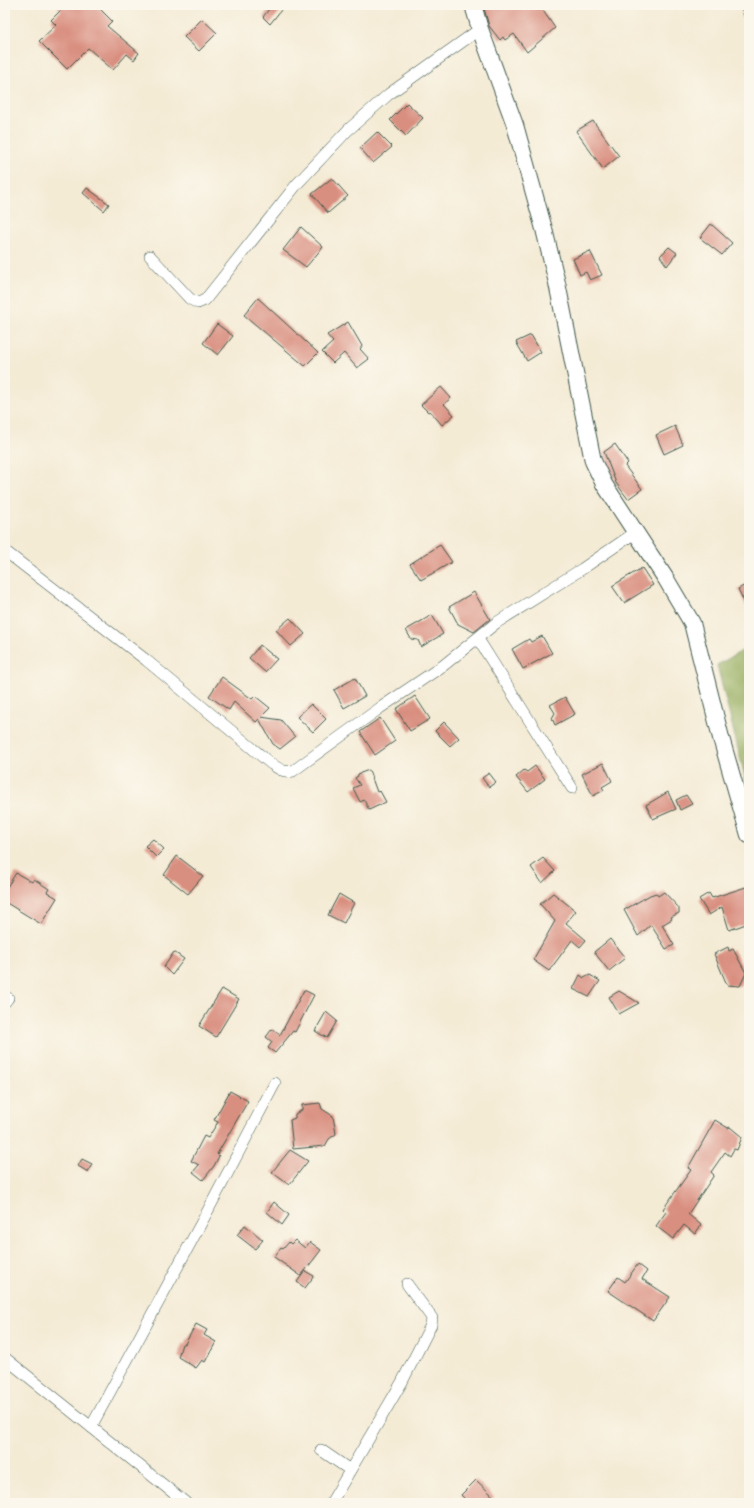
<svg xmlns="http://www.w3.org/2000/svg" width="754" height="1508" viewBox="0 0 754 1508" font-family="'EB Garamond',serif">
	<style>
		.forest { fill: #95ad5f; stroke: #5a754a }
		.building { fill: #d98f80 }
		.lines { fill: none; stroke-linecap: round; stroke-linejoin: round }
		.street-casing { stroke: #3f574c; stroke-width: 12 }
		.secondary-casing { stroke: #3f574c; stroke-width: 18 }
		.street { stroke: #fff; stroke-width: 11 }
		.secondary { stroke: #fff; stroke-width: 16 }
	</style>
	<rect width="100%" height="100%" fill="#fbf7ec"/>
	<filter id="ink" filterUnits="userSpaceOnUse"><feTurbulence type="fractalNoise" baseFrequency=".025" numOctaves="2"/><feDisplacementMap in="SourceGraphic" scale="8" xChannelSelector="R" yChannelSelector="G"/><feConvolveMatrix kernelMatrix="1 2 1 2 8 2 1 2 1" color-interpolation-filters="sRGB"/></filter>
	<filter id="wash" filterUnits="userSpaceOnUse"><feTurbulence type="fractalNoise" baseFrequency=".012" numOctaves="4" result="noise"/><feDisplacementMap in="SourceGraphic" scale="16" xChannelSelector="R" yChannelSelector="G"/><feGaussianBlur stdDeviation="0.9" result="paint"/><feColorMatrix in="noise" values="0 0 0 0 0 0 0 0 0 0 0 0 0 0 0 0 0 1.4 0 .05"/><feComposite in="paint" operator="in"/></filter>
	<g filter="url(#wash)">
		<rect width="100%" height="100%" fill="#f4ebd5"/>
		<path class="forest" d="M749,647V793L717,665Z"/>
		<g id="blocks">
			<g class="building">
				<path d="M56,5H96L112,21L107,26L139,53L134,60L127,54L113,70L88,48L67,69L39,41L56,25L51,20L61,10Z"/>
				<path d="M272,5H285L270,24L263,17Z"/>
				<path d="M483,5H539L555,28L527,52L514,34L505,40L503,37L500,40L489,26Z"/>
				<path d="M202,19L217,33L199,51L184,37Z"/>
				<path d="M407,103L423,118L406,136L390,120Z"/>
				<path d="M593,121L619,156L603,169L576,131Z"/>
				<path d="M377,132L392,147L373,163L360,148Z"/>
				<path d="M332,178L348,196L328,213L312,194Z"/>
				<path d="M87,188L109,204L104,211L83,193Z"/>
				<path d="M711,224L732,243L722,255L700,238Z"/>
				<path d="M301,227L323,247L306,267L283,250Z"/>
				<path d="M669,247L677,253L667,266L660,256Z"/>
				<path d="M590,251L602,275L590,280L586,272L580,275L573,259Z"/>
				<path d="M258,298L318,353L305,366L244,315Z"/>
				<path d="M348,322L362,346L360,349L369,359L357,368L344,353L333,363L322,352L333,342L327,335Z"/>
				<path d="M217,324L233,336L218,355L203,343Z"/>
				<path d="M531,335L541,352L527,361L516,342Z"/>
				<path d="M441,387L451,398L444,404L454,415L442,425L430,411L428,412L421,405Z"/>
				<path d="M675,426L683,445L664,454L656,435Z"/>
				<path d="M615,444L628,463L625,466L642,489L628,499L616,483L604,452Z"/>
				<path d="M440,545L452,562L421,580L410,564Z"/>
				<path d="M642,568L653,585L624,603L612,586Z"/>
				<path d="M749,583V612L738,589Z"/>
				<path d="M474,592L490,619L474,632L458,624L449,607Z"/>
				<path d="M432,615L443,634L421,647L418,640L411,639L406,630Z"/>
				<path d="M290,618L305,634L291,646L276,630Z"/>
				<path d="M542,636L552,653L523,669L512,649L529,639L531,642Z"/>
				<path d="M260,645L277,659L265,672L249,658Z"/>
				<path d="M222,677L252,699L255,696L270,708L261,717L281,720L295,737L280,749L273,744L259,719L256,722L234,702L229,710L209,696Z"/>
				<path d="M355,678L365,696L344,708L334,690Z"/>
				<path d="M415,696L430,719L410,731L396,709Z"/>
				<path d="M565,697L575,714L555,725L552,718L555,713L550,705Z"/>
				<path d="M311,704L326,719L313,732L297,717Z"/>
				<path d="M380,718L395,741L375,755L360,732Z"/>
				<path d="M444,722L459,738L450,746L435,731Z"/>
				<path d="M603,763L612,781L602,787L604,790L593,796L582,774Z"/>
				<path d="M535,766L545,779L528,792L516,777L524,770L527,772Z"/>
				<path d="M369,770L377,792L380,791L386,802L369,810L364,800L360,802L353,788L360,785L355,778L358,776V774Z"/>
				<path d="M489,773L496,782L489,787L482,778Z"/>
				<path d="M668,792L676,809L653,819L646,805Z"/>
				<path d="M686,795L692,804L680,810L676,800Z"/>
				<path d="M153,839L164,849L156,857L145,846Z"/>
				<path d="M177,856L203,876L188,894L164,875Z"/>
				<path d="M543,858L555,871L542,883L531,867Z"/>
				<path d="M16,873L32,882L34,879L49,889L47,892L57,898L41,924L5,902V890Z"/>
				<path d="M749,886V923L729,930L722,907L709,915L699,899L709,893L712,898Z"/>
				<path d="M664,892L679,908V913L671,917L672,919L662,925L674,945L666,949L651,925L638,936L624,910L650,895L656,893L658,896Z"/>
				<path d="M553,893L576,911L566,923L586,940L580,947L572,940L549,971L533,960L555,921L540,904Z"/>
				<path d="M339,894L354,903L344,923L328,915Z"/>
				<path d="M610,939L625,958L609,971L594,952Z"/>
				<path d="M728,947L729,951L733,949L746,973L740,986L727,985L714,954Z"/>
				<path d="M174,952L184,959L172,975L164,967Z"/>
				<path d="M580,975L584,978L590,975L600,981L589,997L573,989Z"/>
				<path d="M222,989L239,999L216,1037L199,1026Z"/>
				<path d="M304,990L314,995L295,1032L293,1031L275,1053L268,1048L272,1042L266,1037L272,1029L280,1035Z"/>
				<path d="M619,991L639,1003L619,1014L609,997Z"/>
				<path d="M326,1012L337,1021L327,1038L315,1031Z"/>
				<path d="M230,1091L248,1101L217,1154L219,1156L214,1166L203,1180L193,1172L199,1165L191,1161L204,1136L208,1138L218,1122L214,1120Z"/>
				<path d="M320,1103L322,1109L333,1116L336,1134L329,1139L325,1146L293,1149L290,1120L295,1118V1114L302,1110V1105Z"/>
				<path d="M715,1120L728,1128L730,1127L742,1137L737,1150L734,1149L730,1156L725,1152L711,1172L714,1175L688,1214L701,1225L695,1234L684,1225L673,1239L656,1226L666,1212L663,1209L691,1170L688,1168Z"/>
				<path d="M290,1150L308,1161L289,1185L272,1172Z"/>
				<path d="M82,1159L92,1164L88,1172L78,1166Z"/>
				<path d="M274,1202L289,1215L282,1225L267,1212Z"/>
				<path d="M245,1225L263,1240L255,1249L237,1235Z"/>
				<path d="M295,1240L305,1248L310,1242L321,1250L301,1276L274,1257L281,1248L283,1249L289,1242L291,1244Z"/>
				<path d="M638,1264L647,1271L642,1279L670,1297L653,1321L608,1291L618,1277L625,1282Z"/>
				<path d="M305,1271L314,1276L305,1288L297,1282Z"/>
				<path d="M196,1324L207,1330L204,1335L216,1342L205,1362L202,1360L196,1368L178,1357L182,1344H185Z"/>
				<path d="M476,1480L494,1497L488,1503H469L461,1495Z"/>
			</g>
		</g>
	</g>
	<g filter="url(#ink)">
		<use href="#blocks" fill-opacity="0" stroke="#3f574c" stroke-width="1"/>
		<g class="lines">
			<g class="street-casing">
				<g id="street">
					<path d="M746,5L749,14"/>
					<path d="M150,256L190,299L198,303L205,300L297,184L348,130L389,94L480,29"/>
					<path d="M5,551L146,660L270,763C278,768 283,773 293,771L380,708L444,665L496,623L582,569L636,532"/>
					<path d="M478,639L572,788"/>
					<path d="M5,1002L8,998"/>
					<path d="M5,1358L186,1503"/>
					<path d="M91,1427L205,1216L275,1083"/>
					<path d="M321,1450L350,1470"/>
					<path d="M331,1503L402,1382L431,1325L432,1318L407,1284"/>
				</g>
			</g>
			<g class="secondary-casing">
				<path id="secondary" d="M473,5L480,29L515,125L544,229L557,283L593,461L604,484L666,579L692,623L721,738L749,835"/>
			</g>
			<use href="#street" class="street"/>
			<use href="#secondary" class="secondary"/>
		</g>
	</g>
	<rect width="754" height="1508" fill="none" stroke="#fbf7ec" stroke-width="20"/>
</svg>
